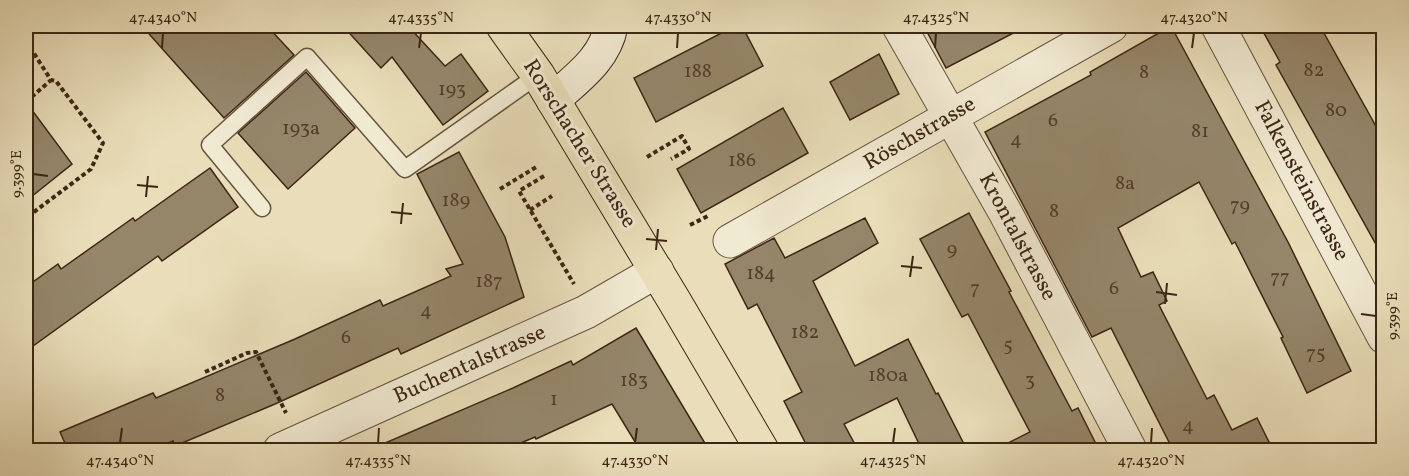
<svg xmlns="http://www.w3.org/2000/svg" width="1409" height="476" viewBox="0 0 1409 476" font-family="Vollkorn,serif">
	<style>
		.building { fill: #95866a; stroke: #3b2614; stroke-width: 1.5 }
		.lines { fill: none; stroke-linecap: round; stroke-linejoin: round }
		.lane-casing { stroke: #66543d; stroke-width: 19 }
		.street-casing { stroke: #66543d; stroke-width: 35 }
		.secondary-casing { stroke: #3b2614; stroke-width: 35 }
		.primary-casing { stroke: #3b2614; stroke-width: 35 }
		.path { stroke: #3b2614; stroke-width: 4; stroke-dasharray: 4.5 3; stroke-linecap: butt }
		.lane { stroke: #f1ead2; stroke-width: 16 }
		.street { stroke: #f1ead2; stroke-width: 33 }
		.secondary { stroke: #f1ead2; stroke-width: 33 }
		.primary { stroke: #e9deb9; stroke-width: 33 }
		.ticks { fill: none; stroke: #3b2614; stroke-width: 2 }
		.labels { text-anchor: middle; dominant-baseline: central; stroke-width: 6; stroke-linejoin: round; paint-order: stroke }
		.number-label { font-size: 20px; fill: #523e2a }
		.street-label { font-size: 22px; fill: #3b2614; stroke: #f1ead2 }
		.neatline { fill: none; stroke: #3b2614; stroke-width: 2 }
		.ticks-label { font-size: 15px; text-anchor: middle; fill: #3b2614 }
	</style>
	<rect width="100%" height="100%" fill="#e9deb9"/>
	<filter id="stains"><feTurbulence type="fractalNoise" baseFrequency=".00333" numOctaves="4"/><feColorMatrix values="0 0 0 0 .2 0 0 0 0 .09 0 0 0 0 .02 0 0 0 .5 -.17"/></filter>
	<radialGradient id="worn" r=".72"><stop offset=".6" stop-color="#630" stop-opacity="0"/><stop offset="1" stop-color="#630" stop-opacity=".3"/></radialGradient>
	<g class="building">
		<path d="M142,26H267L294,55L224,118Z"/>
		<path d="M343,26H408L445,66L461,54L488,91L443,125L392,57L381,68Z"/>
		<path d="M735,26H742L763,66L656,122L634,78Z"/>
		<path d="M924,26H1027L946,68Z"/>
		<path d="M1171,26L1288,242L1351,371L1307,393L1281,338L1283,337L1235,242L1232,244L1199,182L1118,228L1141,277L1153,272L1167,301L1159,305L1207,399L1214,395L1232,430L1257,418L1273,450H1173L1111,328L1092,337L985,132L1091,75L1090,72Z"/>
		<path d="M1260,26H1320L1383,139V257L1276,65L1280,62Z"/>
		<path d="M879,54L899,94L850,120L830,82Z"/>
		<path d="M306,72L355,128L288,189L238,133Z"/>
		<path d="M26,102L72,164L26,201Z"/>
		<path d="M783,108L808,153L701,213L677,169Z"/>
		<path d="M459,152L505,237L524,297L401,354L398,348L275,404L175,446L173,441L151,450H68L60,432L153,393L156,398L295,339L380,300L383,306L451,276L446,269L463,264L417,174Z"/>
		<path d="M210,168L238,207L162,261L158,256L26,351V287L58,264L61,269L133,218L135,221Z"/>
		<path d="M969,213L1011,291L1009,292L1072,411L1078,408L1099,450H994L1030,432L968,314L962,317L920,239Z"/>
		<path d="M865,218L878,243L813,281L855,366L908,339L936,394L938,393L967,450H922L897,398L844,424L858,450H809L784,401L802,392L757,304L748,309L725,264L774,238L785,258Z"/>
		<path d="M636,328L709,450H640L612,404L536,439L535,437L504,450H369L513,388L571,361L573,365Z"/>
	</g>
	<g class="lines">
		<g class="lane-casing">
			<path id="lane" d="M262,208L210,145L307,57L405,169L538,75"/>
		</g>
		<g class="street-casing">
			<g id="street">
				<path d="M899,26L1005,212L1130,450"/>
				<path d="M1218,26L1384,337"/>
				<path d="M730,241L1111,26"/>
				<path d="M280,450L586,312L657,271"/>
			</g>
		</g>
		<g class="secondary-casing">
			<path id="secondary" d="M553,100C577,78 605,59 611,26"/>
		</g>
		<g class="primary-casing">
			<path id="primary" d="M503,26L538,75L675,302L762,450"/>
		</g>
		<g class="path">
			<path d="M26,41L51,80L56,81L103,143L91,169L26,218"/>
			<path d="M26,102L51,80"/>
			<path d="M647,157L682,136L689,149L671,159"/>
			<path d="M544,176L519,191L574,284"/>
			<path d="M500,189L538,166"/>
			<path d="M530,210L552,196"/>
			<path d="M690,225L708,216"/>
			<path d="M205,372L247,353L256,352L286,413"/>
		</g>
		<use href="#lane" class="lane"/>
		<use href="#street" class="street"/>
		<use href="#secondary" class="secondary"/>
		<use href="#primary" class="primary"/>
	</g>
	<path class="ticks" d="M162,48L163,33M419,48L421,33M677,48L678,33M935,48L936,33M1192,48L1194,33M33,174L48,176M137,185L158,187M146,197L148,176M391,212L412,214M401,224L403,203M646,239L667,241M656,250L658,229M901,266L922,268M910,277L913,256M1156,292L1177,295M1165,304L1167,283M1361,314L1376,316M120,443L122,428M378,443L379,428M635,443L637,428M893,443L895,428M1151,443L1152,428"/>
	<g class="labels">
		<g class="number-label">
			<text x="1314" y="71">82</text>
			<text x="698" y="72">188</text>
			<text x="1144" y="73">8</text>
			<text x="452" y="90">193</text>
			<text x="1336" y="111">80</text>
			<text x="1053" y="121">6</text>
			<text x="301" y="129">193a</text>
			<text x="1200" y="132">81</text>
			<text x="1016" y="140">4</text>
			<text x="742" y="161">186</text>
			<text x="1125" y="184">8a</text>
			<text x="456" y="201">189</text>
			<text x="1240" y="206">79</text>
			<text x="1054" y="212">8</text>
			<text x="952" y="250">9</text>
			<text x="761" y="274">184</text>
			<text x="1280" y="278">77</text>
			<text x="489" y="282">187</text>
			<text x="975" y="289">7</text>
			<text x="1114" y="289">6</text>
			<text x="426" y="311">4</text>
			<text x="805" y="333">182</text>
			<text x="346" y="338">6</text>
			<text x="1008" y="346">5</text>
			<text x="1316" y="354">75</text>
			<text x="888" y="376">180a</text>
			<text x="634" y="381">183</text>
			<text x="1030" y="381">3</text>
			<text x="220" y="396">8</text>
			<text x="554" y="400">1</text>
			<text x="1188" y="426">4</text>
		</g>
		<g class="street-label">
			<text transform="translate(920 134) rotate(-30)">Röschstrasse</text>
			<text transform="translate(579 144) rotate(58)">Rorschacher Strasse</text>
			<text transform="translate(1301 181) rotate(62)">Falkensteinstrasse</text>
			<text transform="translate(1017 237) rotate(62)">Krontalstrasse</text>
			<text transform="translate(470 365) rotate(-24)">Buchentalstrasse</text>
		</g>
	</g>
	<rect width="1409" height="476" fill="none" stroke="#e9deb9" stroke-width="66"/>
	<rect x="33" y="33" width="1343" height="410" class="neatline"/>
	<g class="ticks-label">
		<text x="163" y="22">47.4340°N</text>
		<text x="421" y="22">47.4335°N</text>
		<text x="678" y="22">47.4330°N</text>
		<text x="936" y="22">47.4325°N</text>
		<text x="1194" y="22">47.4320°N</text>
		<text transform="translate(16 174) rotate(-90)" y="5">9.399°E</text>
		<text transform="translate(1392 316) rotate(-90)" y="5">9.399°E</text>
		<text x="120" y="465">47.4340°N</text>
		<text x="378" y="465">47.4335°N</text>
		<text x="635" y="465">47.4330°N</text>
		<text x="893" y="465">47.4325°N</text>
		<text x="1151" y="465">47.4320°N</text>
	</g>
	<rect width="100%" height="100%" filter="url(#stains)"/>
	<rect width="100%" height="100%" fill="url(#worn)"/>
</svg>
